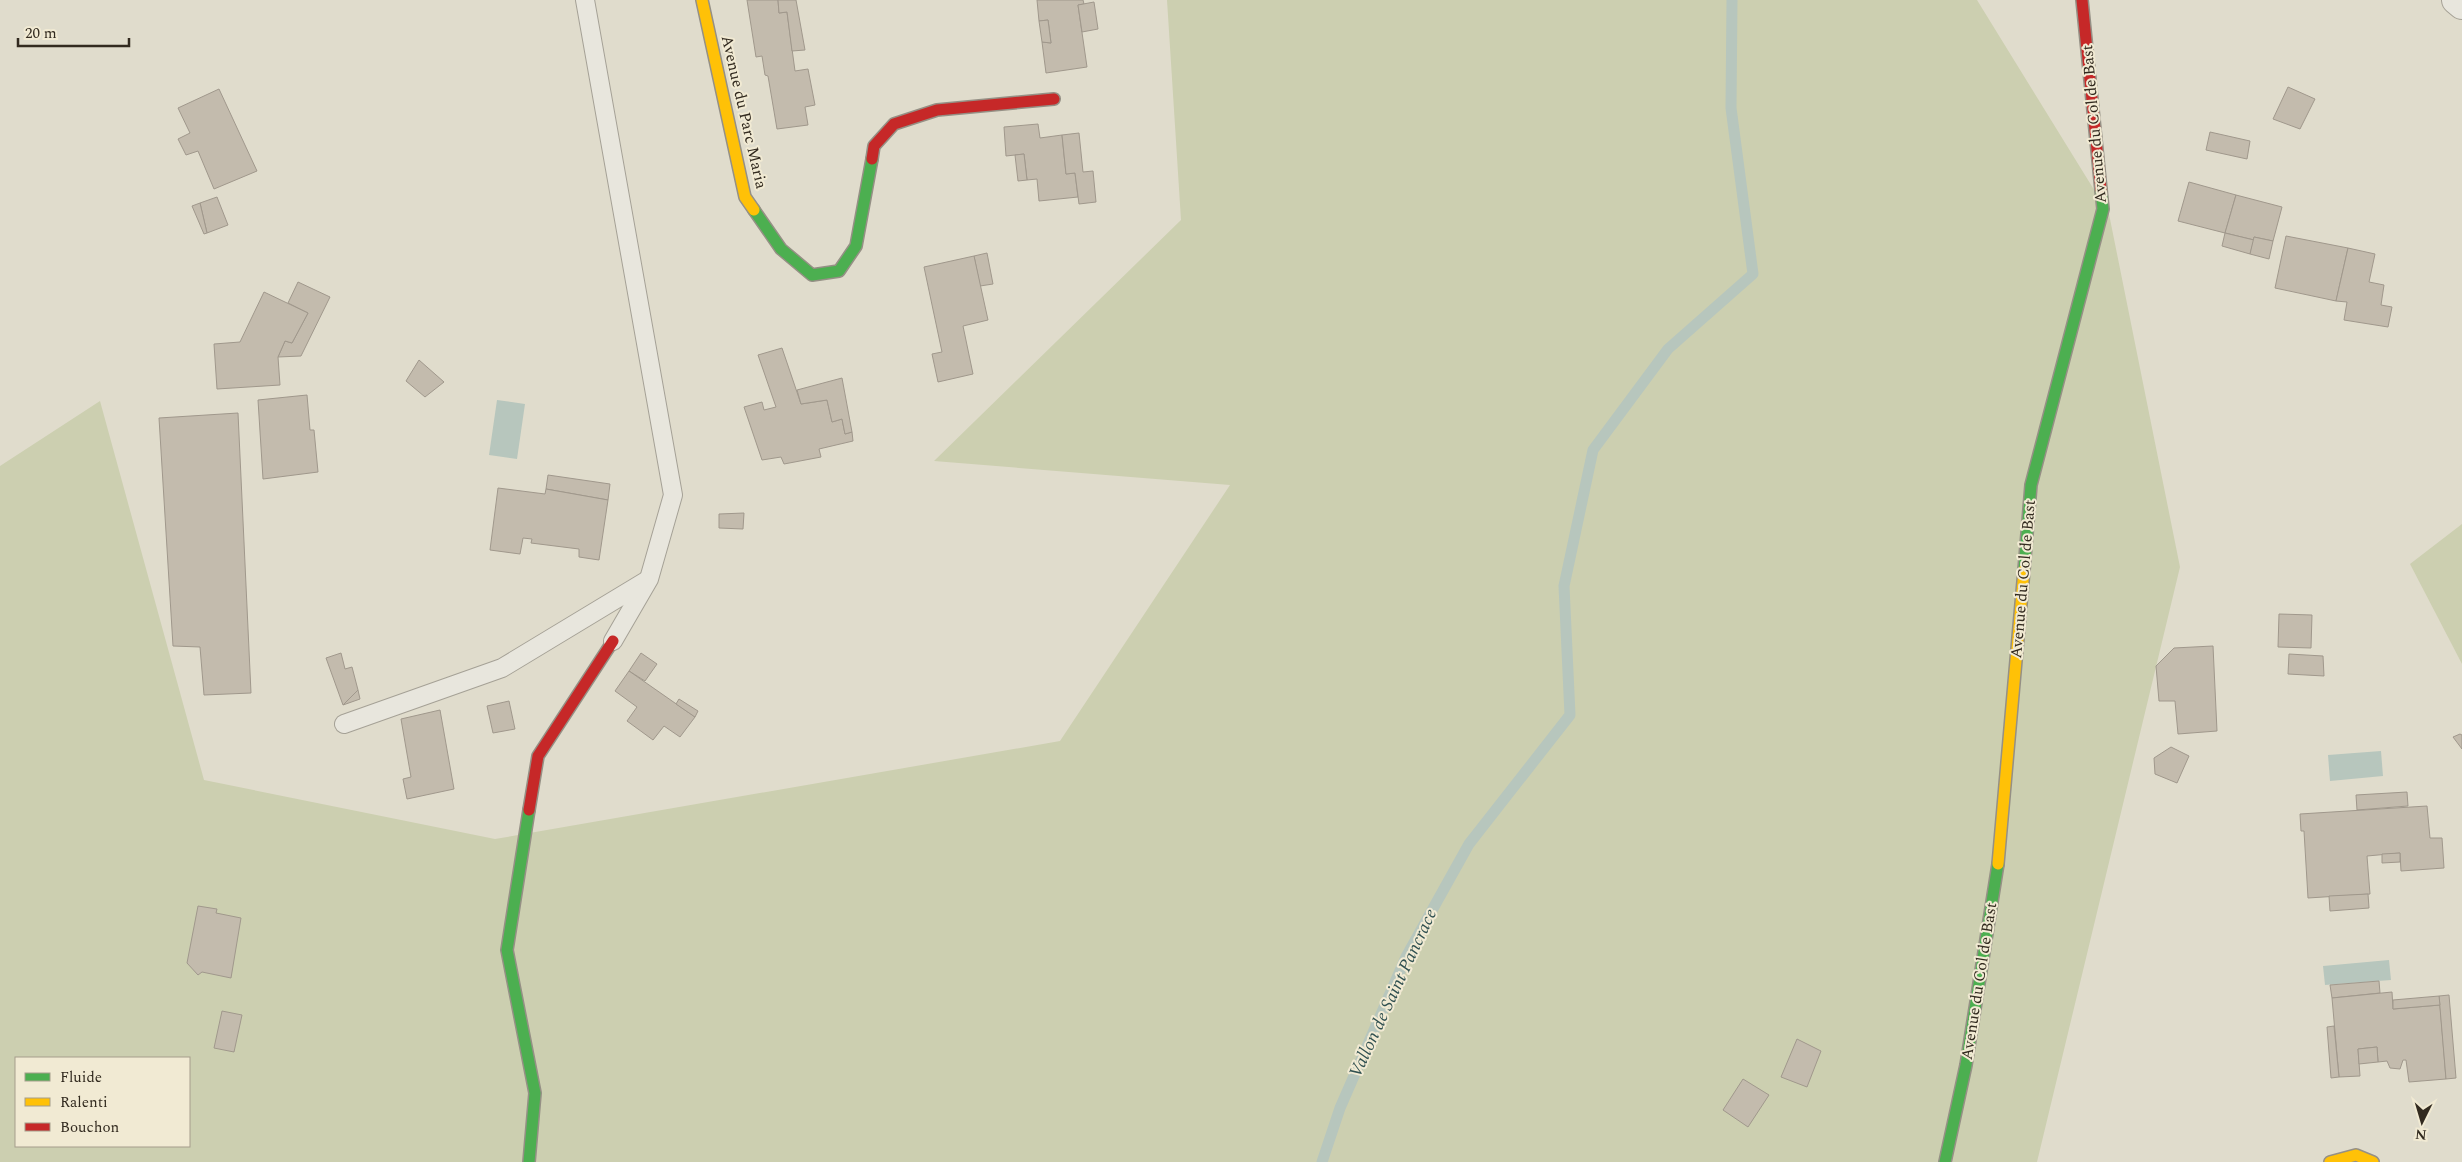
<svg xmlns="http://www.w3.org/2000/svg" width="2462" height="1162" viewBox="0 0 2462 1162" font-family="Spectral,serif">
	<style>
		.green { fill: #cccfb0; fill-rule: evenodd }
		.water { fill: #b7c6bd }
		.lines { fill: none; stroke-linecap: round; stroke-linejoin: round }
		.stream { stroke: #b7c6bd; stroke-width: 11 }
		.building { fill: #c3bbad; stroke: #a0988c }
		.lane-casing { stroke: #a5a196; stroke-width: 20 }
		.street-casing { stroke: #a5a196; stroke-width: 30 }
		.fast-casing { stroke: #959085; stroke-width: 14 }
		.slow-casing { stroke: #959085; stroke-width: 14 }
		.jam-casing { stroke: #959085; stroke-width: 14 }
		.lane { stroke: #e8e6dd; stroke-width: 18 }
		.street { stroke: #e8e6dd; stroke-width: 28 }
		.fast { stroke: #4caf50; stroke-width: 11 }
		.slow { stroke: #ffc107; stroke-width: 11 }
		.jam { stroke: #c62828; stroke-width: 11 }
		.labels { text-anchor: middle; dominant-baseline: central; stroke-width: 4; stroke-linejoin: round; paint-order: stroke }
		.street-label { font-size: 16px; fill: #322a1f; stroke: #f1ead3 }
		.water-label { font-size: 18px; font-style: italic; fill: #305050; stroke: #f1ead3 }
	</style>
	<rect width="100%" height="100%" fill="#e0dccc"/>
	<g class="green">
		<path d="M1167,0H1977L2109,214L2180,567L2037,1162H0V466L100,401L204,780L495,839L1060,741L1230,485L934,461L1181,220ZM16,1058H189V1146H16Z"/>
		<path d="M2462,524V664L2410,564Z"/>
	</g>
	<g class="water">
		<path d="M497,400L525,404L517,459L489,455Z"/>
		<path d="M2381,751L2383,776L2330,781L2328,755Z"/>
		<path d="M2389,960L2391,980L2325,985L2323,966Z"/>
	</g>
	<g class="lines">
		<path class="stream" d="M1322,1162L1340,1108L1406,957L1469,844L1570,715L1564,586L1593,450L1668,349L1753,274L1731,108L1732,0"/>
	</g>
	<g class="building">
		<path d="M747,0H778L779,13L787,12L795,71L808,69L815,105L805,107L808,125L777,129L768,76L765,75L762,56L756,57Z"/>
		<path d="M778,0H796L805,50L792,51L787,12L779,13Z"/>
		<path d="M1037,0H1083L1084,4L1078,5L1087,67L1046,73L1042,42L1051,43L1048,20L1039,21Z"/>
		<path d="M1094,2L1098,29L1082,32L1078,5Z"/>
		<path d="M1048,20L1051,43L1042,42L1039,21Z"/>
		<path d="M2288,87L2315,99L2300,129L2273,119Z"/>
		<path d="M219,89L257,171L214,189L198,151L186,155L178,139L190,133L178,108Z"/>
		<path d="M1038,124L1040,138L1062,135L1066,174L1075,173L1078,197L1039,201L1037,179L1027,180L1024,154L1006,156L1004,127Z"/>
		<path d="M2210,132L2250,141L2247,159L2206,150Z"/>
		<path d="M1079,133L1083,172L1093,171L1096,202L1079,204L1075,173L1066,174L1062,135Z"/>
		<path d="M1024,154L1027,180L1018,181L1015,155Z"/>
		<path d="M2189,182L2236,195L2225,233L2178,221Z"/>
		<path d="M2236,195L2282,207L2273,241L2254,237V240L2225,233Z"/>
		<path d="M217,197L228,225L207,233L200,203Z"/>
		<path d="M200,203L207,233L204,234L192,206Z"/>
		<path d="M2225,233L2254,240L2250,254L2222,246Z"/>
		<path d="M2286,236L2348,248L2336,301L2275,288Z"/>
		<path d="M2254,237L2273,241L2269,259L2250,254Z"/>
		<path d="M2348,248L2375,254L2369,282L2384,285L2381,305L2392,307L2388,327L2344,320L2347,302L2336,301Z"/>
		<path d="M987,253L993,284L980,286L974,256Z"/>
		<path d="M974,256L988,320L963,326L973,374L938,382L932,354L942,352L924,267Z"/>
		<path d="M298,282L330,297L301,356L278,357L285,341L292,343L308,313L288,303Z"/>
		<path d="M264,292L308,313L292,343L285,341L278,357L280,385L217,389L214,344L240,342Z"/>
		<path d="M782,348L801,404L827,400L832,422L842,419L845,434L852,432L853,441L819,449L821,457L784,464L781,457L762,460L744,407L762,402L764,410L776,407L758,355Z"/>
		<path d="M419,360L444,382L425,397L406,381Z"/>
		<path d="M842,378L852,432L845,434L842,419L832,422L827,400L801,404L797,390Z"/>
		<path d="M307,395L310,430H314L318,472L263,479L258,400Z"/>
		<path d="M238,413L251,693L204,695L200,647L173,646L159,418Z"/>
		<path d="M548,475L610,484L608,500L546,489Z"/>
		<path d="M498,488L545,494L546,489L608,500L599,560L579,557V549L531,543L532,539L523,538L520,554L490,550Z"/>
		<path d="M744,513L743,529L719,528V514Z"/>
		<path d="M2279,614L2312,615L2311,648L2278,647Z"/>
		<path d="M2213,646L2217,731L2178,734L2175,701H2159L2156,666L2174,648Z"/>
		<path d="M341,653L345,669L352,667L358,690L343,705L326,658Z"/>
		<path d="M641,653L657,664L645,681L629,671Z"/>
		<path d="M2289,654L2323,656L2324,676L2288,674Z"/>
		<path d="M629,671L695,717L680,737L664,726L653,740L627,721L637,707L615,691Z"/>
		<path d="M358,690L360,699L343,705Z"/>
		<path d="M679,699L698,711L695,717L676,704Z"/>
		<path d="M509,701L515,729L493,733L487,706Z"/>
		<path d="M440,710L454,789L407,799L403,779L411,777L401,719Z"/>
		<path d="M2460,734L2462,735V749L2453,737Z"/>
		<path d="M2171,747L2189,756L2177,783L2155,774L2154,758Z"/>
		<path d="M2407,792L2408,806L2357,810L2356,795Z"/>
		<path d="M2427,806L2430,838H2442L2444,868L2401,871L2400,853L2367,856L2370,894L2308,898L2304,831H2301L2300,814Z"/>
		<path d="M2400,853V862L2382,863V854Z"/>
		<path d="M2368,894L2369,908L2330,911L2329,896Z"/>
		<path d="M198,906L217,909L216,913L241,918L231,978L202,972L198,975L187,963Z"/>
		<path d="M2379,981L2380,993L2332,998L2330,985Z"/>
		<path d="M2392,992L2393,1009L2440,1005L2446,1079L2409,1082L2406,1060H2403L2400,1069L2390,1068L2387,1061L2378,1062L2377,1047L2358,1049L2360,1076L2339,1077L2332,998Z"/>
		<path d="M2449,995L2456,1078L2446,1079L2439,996Z"/>
		<path d="M2439,996L2440,1005L2393,1009V1000Z"/>
		<path d="M222,1011L242,1015L234,1052L214,1048Z"/>
		<path d="M2334,1026L2339,1077L2331,1078L2327,1027Z"/>
		<path d="M1797,1039L1821,1051L1807,1087L1781,1077Z"/>
		<path d="M2377,1047L2378,1062L2359,1064L2358,1049Z"/>
		<path d="M1743,1079L1769,1095L1748,1127L1723,1110Z"/>
	</g>
	<g class="lines">
		<g class="lane-casing">
			<g id="lane">
				<path d="M585,0L673,495L649,579L613,641"/>
				<path d="M344,724L502,668L646,581"/>
			</g>
		</g>
		<g class="street-casing">
			<path id="street" d="M2456,0L2462,5"/>
		</g>
		<g class="fast-casing">
			<g id="fast">
				<path d="M754,210L781,249L812,275L839,271L856,246L872,159"/>
				<path d="M2024,570L2031,485L2103,209L2101,190"/>
				<path d="M529,1162L535,1093L507,950L529,810"/>
				<path d="M1945,1162L1966,1065L1998,864"/>
			</g>
		</g>
		<g class="slow-casing">
			<g id="slow">
				<path d="M702,0L745,197L754,210"/>
				<path d="M1998,864L2024,570"/>
				<path d="M2330,1162L2356,1155L2373,1162"/>
			</g>
		</g>
		<g class="jam-casing">
			<g id="jam">
				<path d="M2082,0L2101,190"/>
				<path d="M872,159L874,146L894,124L937,110L1054,99"/>
				<path d="M529,810L538,756L613,641"/>
			</g>
		</g>
		<use href="#lane" class="lane"/>
		<use href="#street" class="street"/>
		<use href="#fast" class="fast"/>
		<use href="#slow" class="slow"/>
		<use href="#jam" class="jam"/>
	</g>
	<g class="labels">
		<g class="street-label">
			<text transform="translate(744 112) rotate(77)">Avenue du Parc Maria</text>
			<text transform="translate(2094 124) rotate(-95)">Avenue du Col de Bast</text>
			<text transform="translate(2023 579) rotate(-85)">Avenue du Col de Bast</text>
			<text transform="translate(1979 981) rotate(-81)">Avenue du Col de Bast</text>
		</g>
		<g class="water-label">
			<text transform="translate(1393 993) rotate(-65)">Vallon de Saint Pancrace</text>
		</g>
	</g>
	<rect x="15" y="1057" width="175" height="90" fill="#f1ead3" stroke="#a59d8b"/>
	<rect x="25" y="1073" width="25" height="8" fill="#4caf50" stroke="#a59d8b"/>
	<text x="60" y="1082" font-size="15" fill="#322a1f">Fluide</text>
	<rect x="25" y="1098" width="25" height="8" fill="#ffc107" stroke="#a59d8b"/>
	<text x="60" y="1107" font-size="15" fill="#322a1f">Ralenti</text>
	<rect x="25" y="1123" width="25" height="8" fill="#c62828" stroke="#a59d8b"/>
	<text x="60" y="1132" font-size="15" fill="#322a1f">Bouchon</text>
	<g transform="translate(2422 1122) rotate(185)" stroke="#f1ead3" stroke-width="4" paint-order="stroke">
	<path d="M0-4L9 19L0 12L-9 19Z" fill="#322a1f"/>
	<text y="-8" font-size="14" font-weight="bold" text-anchor="middle" fill="#322a1f">N</text>
	</g>
	<path d="M18 38v8h111v-8" fill="none" stroke="#322a1f" stroke-width="2.5"/>
	<text x="25" y="38" font-size="15" fill="#322a1f" stroke="#f1ead3" stroke-width="4" paint-order="stroke">20 m</text>
</svg>
